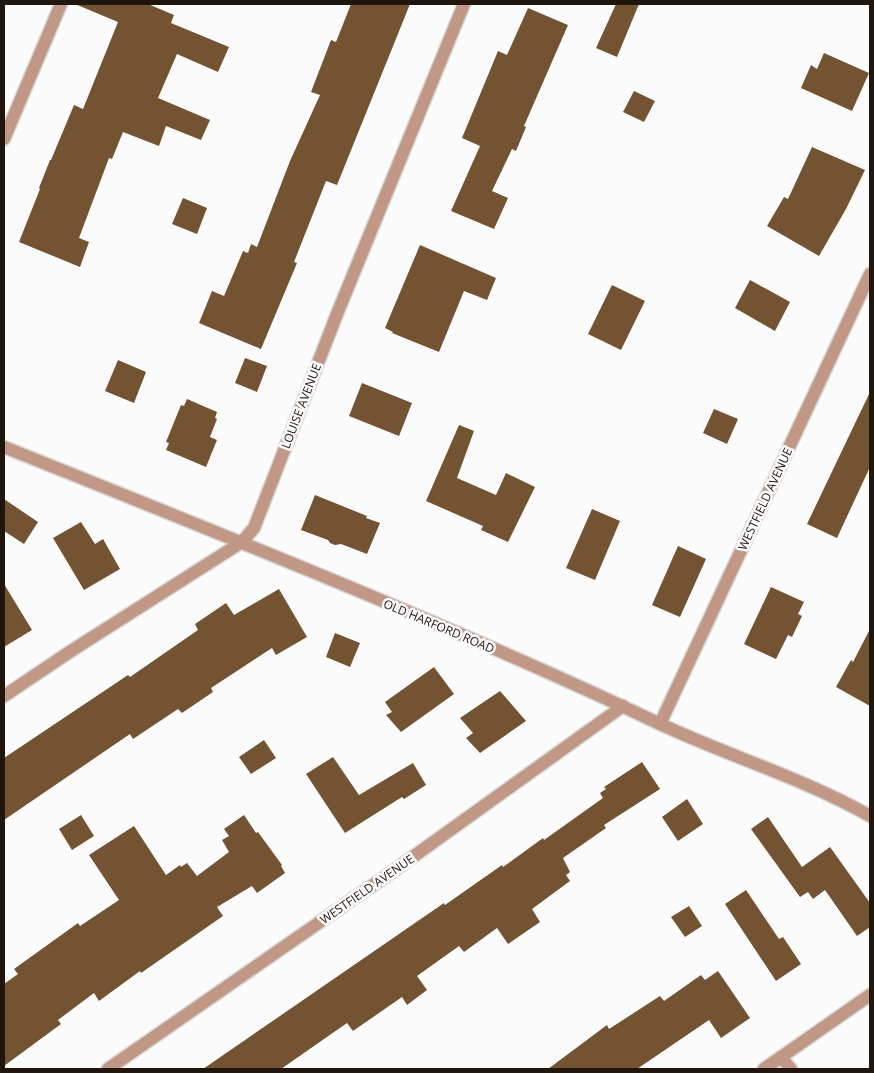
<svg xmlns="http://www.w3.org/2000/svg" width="874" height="1073" viewBox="0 0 874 1073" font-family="'Open Sans',sans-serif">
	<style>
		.building { fill: #745333 }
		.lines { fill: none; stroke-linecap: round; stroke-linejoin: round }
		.service-casing { stroke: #d8d6d5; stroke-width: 15 }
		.minor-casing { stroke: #d8d6d5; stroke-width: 15 }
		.tertiary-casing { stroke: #d8d6d5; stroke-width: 15 }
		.service { stroke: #c19886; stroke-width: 12 }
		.minor { stroke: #c19886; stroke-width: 12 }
		.tertiary { stroke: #c19886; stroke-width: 12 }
		.labels { text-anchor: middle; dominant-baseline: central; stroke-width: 5; stroke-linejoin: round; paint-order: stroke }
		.street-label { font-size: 12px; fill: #20160d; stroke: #fbfbfb }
	</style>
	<rect width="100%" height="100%" fill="#fbfbfb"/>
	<g class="building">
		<path d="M75,4H148L174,15L171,23L229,47L218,72L177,54L158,98L210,120L201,140L166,126L159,146L123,132L112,159L109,158L79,238L89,242L80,267L19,242L40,189L39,188L50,160H51L74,105L83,109L118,22Z"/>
		<path d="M351,4H410L337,185L326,181L294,262L297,263L261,349L199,323L212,291L224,296L243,251L248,253L251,244L257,247L290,161L320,95L311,92L331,40L336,42Z"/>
		<path d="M616,4H639L617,57L596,48Z"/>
		<path d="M528,8L568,25L524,126L526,127L516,151L512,149L492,191L508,198L494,229L451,211L480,146L462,138L498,51L507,55Z"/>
		<path d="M824,53L869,73L852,111L801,88L811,65L817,69Z"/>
		<path d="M634,91L655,101L644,122L623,112Z"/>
		<path d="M812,147L865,170L846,209L819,256L767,226L784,197L788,199Z"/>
		<path d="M183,198L207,208L197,234L172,224Z"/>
		<path d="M420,245L496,278L487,300L464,291L439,352L392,333L393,332L385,328Z"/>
		<path d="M750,280L790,302L775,331L735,308Z"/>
		<path d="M612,285L645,301L621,350L588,334Z"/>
		<path d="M245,358L267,366L257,392L235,383Z"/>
		<path d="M118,360L146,372L134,403L105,391Z"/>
		<path d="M362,383L412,403L399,436L349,416Z"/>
		<path d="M870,392V467L837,538L807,524Z"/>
		<path d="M187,399L217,412L215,418L217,419L210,437L217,440L206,467L166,450L169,443L166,442L181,405L184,406Z"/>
		<path d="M714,409L738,419L727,444L703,433Z"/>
		<path d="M459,425L474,431L457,478L496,495L506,473L535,487L508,542L481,530L483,526L426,501Z"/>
		<path d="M315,495L367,516L366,518L380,523L367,554L341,544L335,545L330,543L328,540L301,530Z"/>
		<path d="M4,499L38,522L24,544L4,531Z"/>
		<path d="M592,509L620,521L595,580L566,568Z"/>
		<path d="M81,522L95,544L103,539L120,569L84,590L53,538Z"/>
		<path d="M678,546L706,559L680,617L652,605Z"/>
		<path d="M4,584L32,630L4,647Z"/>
		<path d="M771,587L804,602L798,614L802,616L792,637L788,635L776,659L744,644Z"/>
		<path d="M279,589L307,637L276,655L272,648L211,688L213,692L182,713L178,709L133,739L130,734L4,820V758L128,675L130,677L198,630L195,624L226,603L234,615Z"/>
		<path d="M870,629V706L836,687L851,660L853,662Z"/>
		<path d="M335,633L360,643L350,667L326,657Z"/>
		<path d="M434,667L454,694L401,732L386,715L392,712L385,702Z"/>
		<path d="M500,691L526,721L480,753L466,738L473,733L460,718Z"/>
		<path d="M264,740L276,758L251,774L239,757Z"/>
		<path d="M333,757L359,795L413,763L426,785L404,799L402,797L345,833L306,774Z"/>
		<path d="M642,762L660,789L604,825L606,828L563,858L570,872L566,875L570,881L532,909L540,922L508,944L497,928L464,952L459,946L417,976L427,990L407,1005L402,997L353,1031L347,1023L281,1069H203L444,903L445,905L502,865L503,867L543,838L544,840L603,798L600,793L606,789L604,787Z"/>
		<path d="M687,799L703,824L678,841L662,817Z"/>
		<path d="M81,815L94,836L72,850L59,829Z"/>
		<path d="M244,815L256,833L258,832L282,865L281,866L285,873L257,893L252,886L217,907L223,916L141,973L140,971L99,1001L94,993L58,1020L61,1024L4,1066V984L18,974L14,969L78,923L80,926L119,900L89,855L134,826L166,875L180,865L181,867L187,863L197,876L229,852L222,840L229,836L224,829Z"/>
		<path d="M768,817L802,867L830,847L870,903V927L857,936L825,890L813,899L808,892L800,897L751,829Z"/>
		<path d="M746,890L779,939L783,937L801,964L776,981L725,904Z"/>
		<path d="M689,906L702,926L685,937L671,917Z"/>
		<path d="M718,971L750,1018L721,1038L709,1020L637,1069H548L607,1025L609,1029L660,996L664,1001L701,975L705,980Z"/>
	</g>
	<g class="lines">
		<g class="service-casing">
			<path id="service" d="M781,1057L791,1069"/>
		</g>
		<g class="minor-casing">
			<g id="minor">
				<path d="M4,139L61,4"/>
				<path d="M4,696L71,651L242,542L254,528L337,314L464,4"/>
				<path d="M660,724L870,274"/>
				<path d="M108,1069L389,874L623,706"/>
				<path d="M764,1069L870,995"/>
			</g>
		</g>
		<g class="tertiary-casing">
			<path id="tertiary" d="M4,447C223,535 444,622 658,723C728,756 803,778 870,816"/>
		</g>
		<use href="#service" class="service"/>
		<use href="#minor" class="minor"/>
		<use href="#tertiary" class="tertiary"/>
	</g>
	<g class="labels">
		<g class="street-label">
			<text transform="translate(301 406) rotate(-69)">LOUISE AVENUE</text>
			<text transform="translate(765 499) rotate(-65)">WESTFIELD AVENUE</text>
			<text transform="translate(439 626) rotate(23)">OLD HARFORD ROAD</text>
			<text transform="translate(367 889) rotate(-35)">WESTFIELD AVENUE</text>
		</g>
	</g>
	<rect width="874" height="1073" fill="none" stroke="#20160d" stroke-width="10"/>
</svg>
